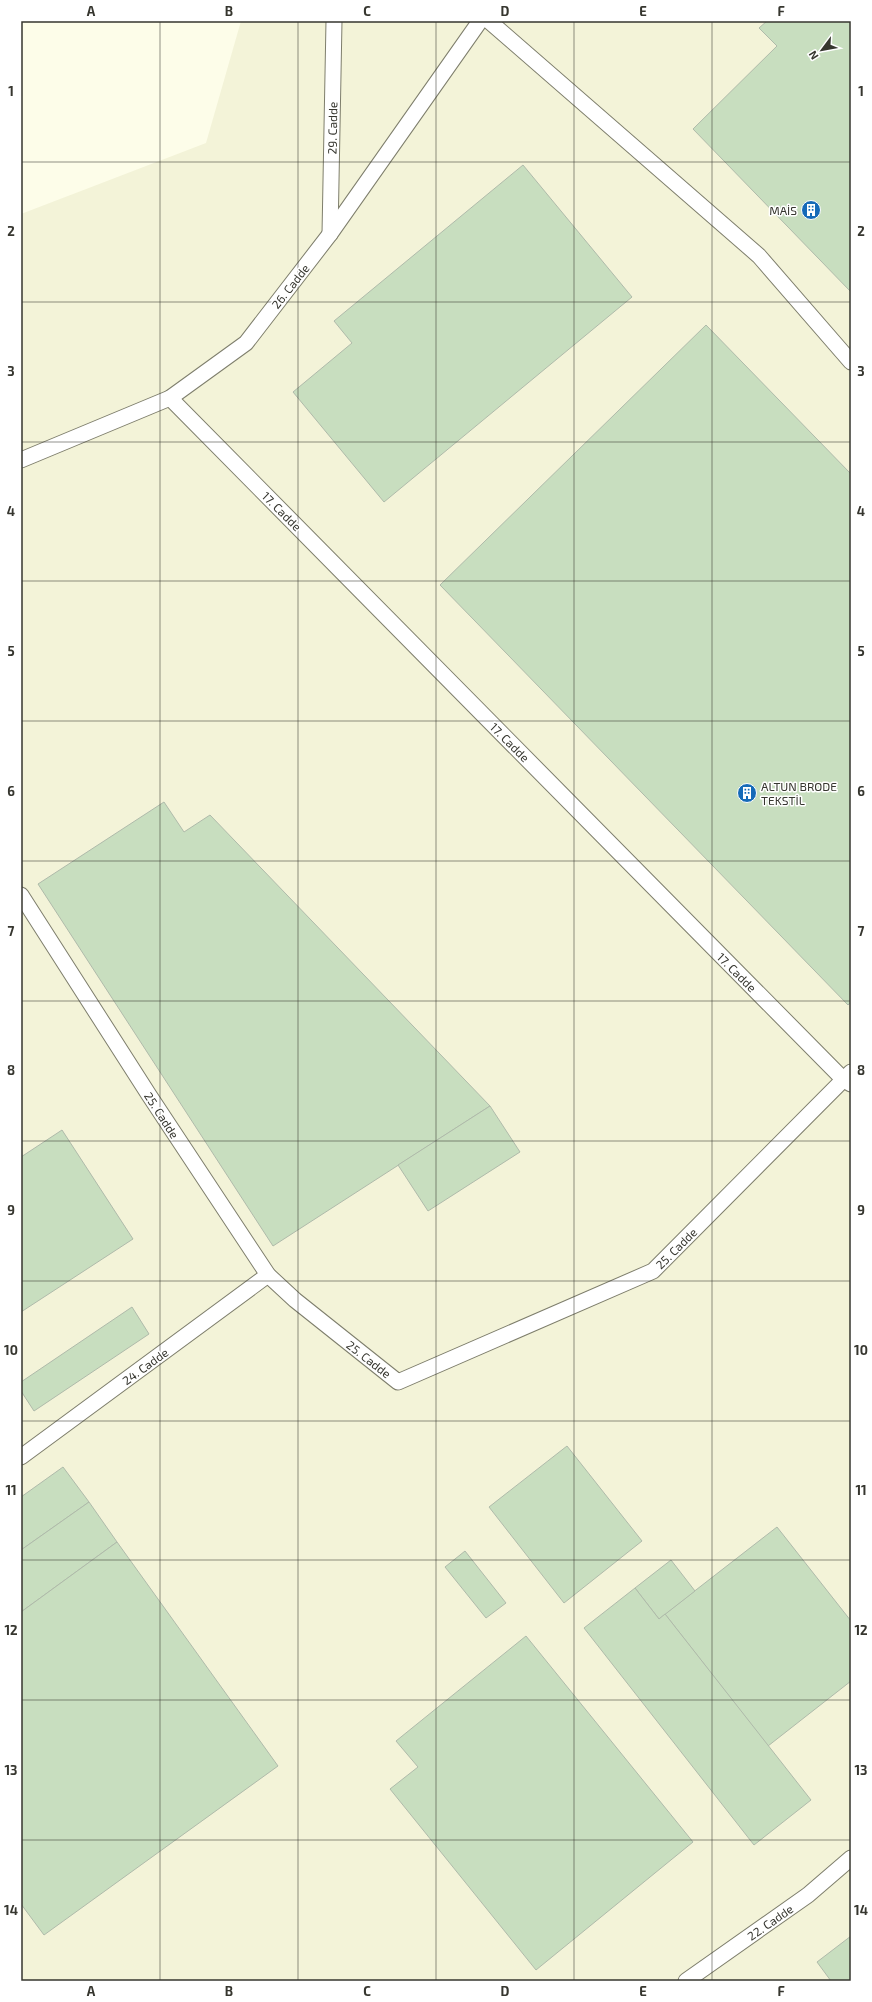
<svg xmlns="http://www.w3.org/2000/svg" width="872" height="2002" viewBox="0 0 872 2002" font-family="'Exo 2',sans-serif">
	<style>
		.built { fill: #f3f3d8 }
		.building { fill: #c8debf; stroke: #afbaaa }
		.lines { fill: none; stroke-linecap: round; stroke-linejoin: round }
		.lane-casing { stroke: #7e7e6c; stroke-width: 17 }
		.lane { stroke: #fff; stroke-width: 15 }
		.grid { fill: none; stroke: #36362f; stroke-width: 1; stroke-opacity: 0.55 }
		.labels { text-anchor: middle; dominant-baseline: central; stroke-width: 3; stroke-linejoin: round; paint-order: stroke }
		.street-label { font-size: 12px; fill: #36362f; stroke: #fff }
		.poi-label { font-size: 12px; fill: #36362f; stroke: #fff; text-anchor: end }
		.neatline { fill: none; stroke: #36362f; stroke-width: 1.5 }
		.grid-label { font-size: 13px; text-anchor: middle; font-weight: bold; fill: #36362f }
	</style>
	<rect width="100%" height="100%" fill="#fdfde9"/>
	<path class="built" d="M241,21H851V1981H21V214L206,143Z"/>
	<g class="building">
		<path d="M767,21H851V292L693,129L777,46L759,28Z"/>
		<path d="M523,165L632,297L384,502L293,392L352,343L334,321Z"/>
		<path d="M706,325L851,474V1002L848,1005L440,585Z"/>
		<path d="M164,802L184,832L210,815L490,1106L273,1246L38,884Z"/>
		<path d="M490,1106L520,1152L428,1211L398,1165Z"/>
		<path d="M62,1130L133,1239L21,1312V1157Z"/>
		<path d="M132,1307L149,1334L34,1411L21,1391V1382Z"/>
		<path d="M567,1446L642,1541L564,1603L489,1507Z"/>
		<path d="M63,1467L89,1502L21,1550V1497Z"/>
		<path d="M89,1502L117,1542L21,1612V1550Z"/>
		<path d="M777,1527L851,1621V1681L768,1746L665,1614Z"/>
		<path d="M117,1542L278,1766L44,1935L21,1904V1612Z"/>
		<path d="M465,1551L506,1603L486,1618L445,1567Z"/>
		<path d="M671,1560L695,1591L659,1619L635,1588Z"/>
		<path d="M635,1588L659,1619L665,1614L811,1800L754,1845L584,1628Z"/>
		<path d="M526,1636L693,1842L536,1970L390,1789L418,1767L396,1741Z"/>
		<path d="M851,1936V1981H831L817,1962Z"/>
	</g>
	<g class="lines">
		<g class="lane-casing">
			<g id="lane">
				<path d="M489,21L759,256L851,362"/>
				<path d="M330,234L334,21"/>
				<path d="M170,398L844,1080L851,1084"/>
				<path d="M21,460L170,398L246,343L330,234L480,21"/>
				<path d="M21,895L149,1095L268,1275L295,1300L398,1382L653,1271L851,1072"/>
				<path d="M21,1457L268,1275"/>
				<path d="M686,1981L808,1895L851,1858"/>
			</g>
		</g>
		<use href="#lane" class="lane"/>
	</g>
	<path class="grid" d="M160,21V1981M298,21V1981M436,21V1981M574,21V1981M712,21V1981M21,162H851M21,302H851M21,442H851M21,581H851M21,721H851M21,861H851M21,1001H851M21,1141H851M21,1281H851M21,1421H851M21,1560H851M21,1700H851M21,1840H851"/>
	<defs>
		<g id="building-disc" transform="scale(1)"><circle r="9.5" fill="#156ab8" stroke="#fff"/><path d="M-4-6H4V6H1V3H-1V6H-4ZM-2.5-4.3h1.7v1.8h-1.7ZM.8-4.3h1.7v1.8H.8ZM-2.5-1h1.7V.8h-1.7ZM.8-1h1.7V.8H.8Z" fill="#fff"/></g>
	</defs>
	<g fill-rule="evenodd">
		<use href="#building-disc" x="811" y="210"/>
		<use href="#building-disc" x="747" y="793"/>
	</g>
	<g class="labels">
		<g class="street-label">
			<text transform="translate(332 128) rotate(-89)">29. Cadde</text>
			<text transform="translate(290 286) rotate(-52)">26. Cadde</text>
			<text transform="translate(282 511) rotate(45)">17. Cadde</text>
			<text transform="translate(510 742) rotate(45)">17. Cadde</text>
			<text transform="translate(737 972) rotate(45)">17. Cadde</text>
			<text transform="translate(162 1115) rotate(57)">25. Cadde</text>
			<text transform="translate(676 1248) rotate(-45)">25. Cadde</text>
			<text transform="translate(369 1359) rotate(38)">25. Cadde</text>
			<text transform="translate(145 1366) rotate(-36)">24. Cadde</text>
			<text transform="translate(770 1922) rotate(-35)">22. Cadde</text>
		</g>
		<g class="poi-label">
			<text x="797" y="210">MAİS</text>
			<text x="761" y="786" text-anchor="start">ALTUN BRODE<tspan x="761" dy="14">TEKSTİL</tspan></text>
		</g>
	</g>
	<rect width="872" height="2002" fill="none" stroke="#ffffff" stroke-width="44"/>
	<g transform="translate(822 50) rotate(238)" stroke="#ffffff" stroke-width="3" paint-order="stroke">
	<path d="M0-3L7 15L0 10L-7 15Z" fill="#36362f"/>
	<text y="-6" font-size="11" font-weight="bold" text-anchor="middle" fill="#36362f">N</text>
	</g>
	<rect x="22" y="22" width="828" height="1958" class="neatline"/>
	<g class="grid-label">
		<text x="91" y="16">A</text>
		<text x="229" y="16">B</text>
		<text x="367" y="16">C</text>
		<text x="505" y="16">D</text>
		<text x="643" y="16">E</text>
		<text x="781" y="16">F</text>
		<text x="11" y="96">1</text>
		<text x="861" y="96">1</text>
		<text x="11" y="236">2</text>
		<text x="861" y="236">2</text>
		<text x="11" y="376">3</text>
		<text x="861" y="376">3</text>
		<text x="11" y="516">4</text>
		<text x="861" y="516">4</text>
		<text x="11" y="656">5</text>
		<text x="861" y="656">5</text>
		<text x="11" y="796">6</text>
		<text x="861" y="796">6</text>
		<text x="11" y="936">7</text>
		<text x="861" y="936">7</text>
		<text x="11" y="1075">8</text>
		<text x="861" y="1075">8</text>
		<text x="11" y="1215">9</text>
		<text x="861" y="1215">9</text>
		<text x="11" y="1355">10</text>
		<text x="861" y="1355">10</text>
		<text x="11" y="1495">11</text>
		<text x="861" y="1495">11</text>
		<text x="11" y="1635">12</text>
		<text x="861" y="1635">12</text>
		<text x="11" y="1775">13</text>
		<text x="861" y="1775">13</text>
		<text x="11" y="1915">14</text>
		<text x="861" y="1915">14</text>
		<text x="91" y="1996">A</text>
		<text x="229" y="1996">B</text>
		<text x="367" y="1996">C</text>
		<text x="505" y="1996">D</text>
		<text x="643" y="1996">E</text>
		<text x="781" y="1996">F</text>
	</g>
</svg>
